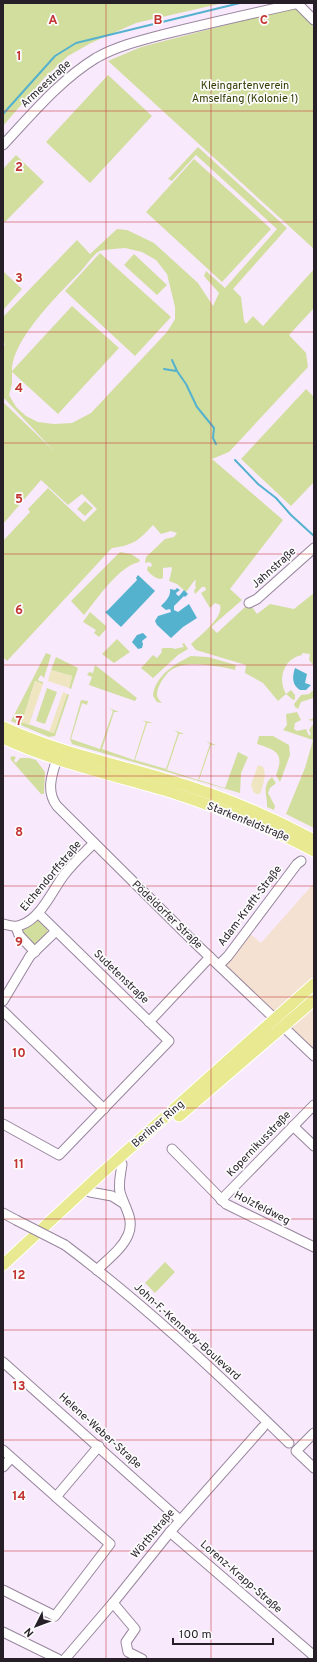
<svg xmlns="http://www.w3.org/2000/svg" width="317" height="1662" viewBox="0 0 317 1662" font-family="Overpass,sans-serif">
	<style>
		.commercial { fill: #f5e1d1 }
		.green { fill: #d2de9e; fill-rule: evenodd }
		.sand { fill: #efe5c0 }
		.water { fill: #55b2ce }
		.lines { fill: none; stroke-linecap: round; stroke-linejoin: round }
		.stream { stroke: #55b2ce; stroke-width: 2 }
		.minor-casing { stroke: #98869d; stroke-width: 11 }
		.major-casing { stroke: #fff; stroke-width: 13 }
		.minor { stroke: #fff; stroke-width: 9 }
		.major { stroke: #e8e991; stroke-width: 11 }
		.minor-bridge-casing { stroke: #98869d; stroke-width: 11; stroke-linecap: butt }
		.minor-bridge { stroke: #fff; stroke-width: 9 }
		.grid { fill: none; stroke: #c33533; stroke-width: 1; stroke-opacity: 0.55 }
		.labels { text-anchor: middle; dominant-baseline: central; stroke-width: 3.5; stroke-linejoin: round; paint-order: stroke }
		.street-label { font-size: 11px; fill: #261f28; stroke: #fcfcfc }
		.park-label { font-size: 11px; fill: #333a00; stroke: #fcfcfc }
		.grid-label { font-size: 13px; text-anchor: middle; font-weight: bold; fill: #c33533; stroke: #fcfcfc; stroke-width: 3.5; stroke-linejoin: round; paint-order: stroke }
	</style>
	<rect width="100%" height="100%" fill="#f8e9fd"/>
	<path class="commercial" d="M314,883V1053L221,964L248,932L261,943Z"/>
	<g class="green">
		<path d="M3,3H223L136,23L91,43L68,56L45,77L3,126Z"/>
		<path d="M294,7L314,27V249L108,61L141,47Z"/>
		<path d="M108,75L152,116L90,183L46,142Z"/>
		<path d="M198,147L287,228L233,289L241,297L244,321L246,324L253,316L263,326L314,269V308L289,335L306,353L308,367L229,452L212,459L283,520L230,589L242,600L211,627L217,633L245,607L248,608L252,607L257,614L270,604L294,609L314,593V666L309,660L310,654L302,653V655C284,658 277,679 286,694L291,690L295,695V699L293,700L286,694L278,701L263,683L245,673L246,665L196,650L191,644C200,636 224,617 220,605L215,603L210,608L201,593L206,590L205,587H202L195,594L194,590L196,588L195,585L196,580L194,581L186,592L177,584L169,581L172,569L171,567L163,568V578L160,579C155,578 151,575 147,570L148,566L151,567L152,565L150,562L145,563L146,557L165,539L174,537L177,533L171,531L161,534L153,525C138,541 134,545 112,548L7,661L3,657V541L30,512L28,509L48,488L84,522L97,509L82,494L68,505L41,480L3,524V402L54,451L3,397V349L5,344L3,342V317L77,240L90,254L117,229L127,230L154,243L198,283L213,306L219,293L204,276L206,271L225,288L277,229L196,155L172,181L168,179ZM125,248L142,252L156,260L167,274L175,307V319L167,332L91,413L72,423L54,424L38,422L26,416L16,407L9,395L12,384V372L58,414L119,348L72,306L12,371C12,339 59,294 81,271C86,266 93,254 100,251C107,249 117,249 125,248Z"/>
		<path d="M16,155L44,182L5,222L3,219V169Z"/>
		<path d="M194,159L271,229L222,282L146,212Z"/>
		<path d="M100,253L171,317L135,356L65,291Z"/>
		<path d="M134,254L167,285L157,295L124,265Z"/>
		<path d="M3,271L22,289L3,310Z"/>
		<path d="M306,389L314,397V482L291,506L241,459Z"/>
		<path d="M85,501L93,508L85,516L77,509Z"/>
		<path d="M120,552L131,554L140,560L139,562C118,567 98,598 84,615L71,601Z"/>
		<path d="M90,612L106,626V629L99,637L94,633L96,630L83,622Z"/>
		<path d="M117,639L130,652L114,663L102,654Z"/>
		<path d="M184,643L188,649L178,655L153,678L141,668L153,655L157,658L162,652L161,650L163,648H173L174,649L184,647L182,644Z"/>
		<path d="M46,653L51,655L44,678L41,675L38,679L39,681L43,682V684L35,681L22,722L54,733L67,694L69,695L55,736L49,737L11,721Z"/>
		<path d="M191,656L208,657L236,665L235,670C219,666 187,660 173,669C167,672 162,680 159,686C156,693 156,698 162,703L157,702L153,696C155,676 174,664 191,656Z"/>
		<path d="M56,657L78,668L71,689L69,688L72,676L51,670Z"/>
		<path d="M95,665L137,698L135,701L89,685L92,677L87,675L89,672L93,673Z"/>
		<path d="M47,688L57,692L45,724L36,721Z"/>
		<path d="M312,691H314L313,698L301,702L298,709L295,707L294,704L301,695L309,694Z"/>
		<path d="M81,700L88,701L87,705L82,703L71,739L100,749L113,711L109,708L119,712H114L102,749L134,760L146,722L142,720L153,723H147L135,760L166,769L178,733L174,730L184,734H179L167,770L198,780L210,744L206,741L216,745H211L199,780L225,788L238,752L248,757L241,773L240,793L72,744L70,739Z"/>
		<path d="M297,712L301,720L295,723L294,729L297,731L306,729L309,736L311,734L309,730L314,723L313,721L308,720L314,718V828L286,814L305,768L313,740L283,730L287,725L286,714Z"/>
		<path d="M259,736H273L289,745L290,755L280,782L276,775C285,753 276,750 257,744Z"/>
		<path d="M12,756L16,757L14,761L16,763L20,758H29L36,760L45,772L44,794H41L12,761L10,758Z"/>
		<path d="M272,777L276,783L270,788L268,793L275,806L274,810L267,807C268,796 261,786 272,777Z"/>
		<path d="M38,920L47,928L48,934L35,947L21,934L22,931Z"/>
		<path d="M165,1262L175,1272L155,1293L145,1283Z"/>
	</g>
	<g class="sand">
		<path d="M51,670L72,676L69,688L48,681Z"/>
		<path d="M35,681L43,684L29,725L22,722Z"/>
		<path d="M63,692L67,694L54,733L49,732Z"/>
		<path d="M258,765L263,767C267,774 263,786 260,794H256L253,791L251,785Z"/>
	</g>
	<g class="water">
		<path d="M138,575L155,591L121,627L105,612L108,610L137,580L136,578Z"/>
		<path d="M177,588L180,590L176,593L177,595L179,596L184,590L188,594L185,597L184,596L174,606V610L178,612L189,604L197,618L183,627L171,638L157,625L155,621L158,616L171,612L170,609L166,610L161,606C166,601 171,596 170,589L175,590Z"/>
		<path d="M143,633L147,637L142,641L143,644L142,648L138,649L132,642L137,635Z"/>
		<path d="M295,668L307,674L305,683L311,685L306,690H300C292,685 292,677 295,668Z"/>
	</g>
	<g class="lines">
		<g class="stream">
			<path d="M3,114L55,56L76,43L240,3"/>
			<path d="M172,360L177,371L186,384L197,407L214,428L213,438L216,444"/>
			<path d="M164,369L176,371"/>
			<path d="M235,460L258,484L276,498L291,515L314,536"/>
		</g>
		<g class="minor-casing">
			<g id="minor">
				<path d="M297,3L314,20"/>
				<path d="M3,145C32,114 60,80 96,58C117,46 142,40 165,34C210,23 254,13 299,3"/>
				<path d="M249,603L257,599L314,548"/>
				<path d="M59,752C54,770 44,789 57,806L194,942L314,1056"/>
				<path d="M3,924C9,925 15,928 21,925C41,918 52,891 64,875C73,863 84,853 94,843"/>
				<path d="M16,927L19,935L35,952"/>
				<path d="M219,965L228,956L297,864L301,861"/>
				<path d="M3,1001L30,956L56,931"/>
				<path d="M3,1011L104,1109"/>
				<path d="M149,1022L210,957"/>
				<path d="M3,1124L59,1155L169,1041L38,913"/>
				<path d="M293,1126L314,1146"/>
				<path d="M172,1149L226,1204L314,1247"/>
				<path d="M90,1192L112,1196L123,1203"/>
				<path d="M221,1200L314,1105"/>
				<path d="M3,1213L16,1220"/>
				<path d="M65,1245C145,1305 217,1373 289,1443"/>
				<path d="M97,1270C108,1259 122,1249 128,1235C135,1219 124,1207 120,1192C118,1183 121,1173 122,1164"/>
				<path d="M3,1362L180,1520"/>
				<path d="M314,1433L296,1451L314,1468"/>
				<path d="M3,1450L56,1497L99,1446"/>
				<path d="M3,1467L11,1458"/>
				<path d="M170,1532L314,1656"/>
				<path d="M3,1590L55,1616L110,1544L56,1497"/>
				<path d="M113,1603L135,1629L126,1642L128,1652L142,1659"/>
				<path d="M3,1632L58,1659"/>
				<path d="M65,1659L113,1603L170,1532L263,1427"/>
			</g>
		</g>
		<g class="major-casing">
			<g id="major">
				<path d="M3,727C54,751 111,763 165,779C217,794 267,815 314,840"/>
				<path d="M3,738C57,763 114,775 171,792C220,808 268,826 314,851"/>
				<path d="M179,1116L314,1000"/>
				<path d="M3,1265L101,1174L314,984"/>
			</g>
		</g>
		<use href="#minor" class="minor"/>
		<use href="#major" class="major"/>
		<g class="minor-bridge-casing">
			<path id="minor-bridge" d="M16,1220L65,1245"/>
		</g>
		<use href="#minor-bridge" class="minor-bridge"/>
	</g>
	<path class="grid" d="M106,3V1659M211,3V1659M3,111H314M3,222H314M3,332H314M3,443H314M3,554H314M3,665H314M3,776H314M3,886H314M3,997H314M3,1108H314M3,1219H314M3,1330H314M3,1440H314M3,1551H314"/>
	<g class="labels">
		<g class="street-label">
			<text transform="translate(46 84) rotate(-43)">Armeestraße</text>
			<text transform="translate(274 568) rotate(-42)">Jahnstraße</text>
			<text transform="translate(248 822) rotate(22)">Starkenfeldstraße</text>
			<text transform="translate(51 876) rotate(-50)">Eichendorffstraße</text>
			<text transform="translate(250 906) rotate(-53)">Adam-Krafft-Straße</text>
			<text transform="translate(167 915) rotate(44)">Pödeldorfer Straße</text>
			<text transform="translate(121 977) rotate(44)">Sudetenstraße</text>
			<text transform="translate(158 1124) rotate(-41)">Berliner Ring</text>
			<text transform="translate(259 1144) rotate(-46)">Kopernikusstraße</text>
			<text transform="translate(262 1208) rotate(27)">Holzfeldweg</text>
			<text transform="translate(187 1332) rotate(42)">John-F.-Kennedy-Boulevard</text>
			<text transform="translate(100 1431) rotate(42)">Helene-Weber-Straße</text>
			<text transform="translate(153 1534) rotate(-50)">Wörthstraße</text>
			<text transform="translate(241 1577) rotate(41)">Lorenz-Krapp-Straße</text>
		</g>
		<g class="park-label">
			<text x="245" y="86">Kleingartenverein<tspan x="245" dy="13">Amselfang (Kolonie 1)</tspan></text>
		</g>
	</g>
	<g class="grid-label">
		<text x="53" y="24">A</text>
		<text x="158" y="24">B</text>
		<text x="264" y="24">C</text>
		<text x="19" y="60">1</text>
		<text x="19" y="171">2</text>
		<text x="19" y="282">3</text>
		<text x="19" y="392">4</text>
		<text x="19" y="503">5</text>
		<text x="19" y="614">6</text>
		<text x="19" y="725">7</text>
		<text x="19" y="836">8</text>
		<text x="19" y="946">9</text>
		<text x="19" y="1057">10</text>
		<text x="19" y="1168">11</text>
		<text x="19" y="1279">12</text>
		<text x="19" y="1390">13</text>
		<text x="19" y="1500">14</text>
	</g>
	<rect width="317" height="1662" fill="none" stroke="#261f28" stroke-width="8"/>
	<g transform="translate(36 1626) rotate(228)" stroke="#fcfcfc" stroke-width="3" paint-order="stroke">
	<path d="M0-3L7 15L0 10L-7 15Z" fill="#261f28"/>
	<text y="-6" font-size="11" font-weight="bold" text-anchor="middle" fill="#261f28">N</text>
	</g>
	<path d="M173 1638v6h100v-6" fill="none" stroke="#261f28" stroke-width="2"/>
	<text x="179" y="1638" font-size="12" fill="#261f28" stroke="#fcfcfc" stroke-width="3" paint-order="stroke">100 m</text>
</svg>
